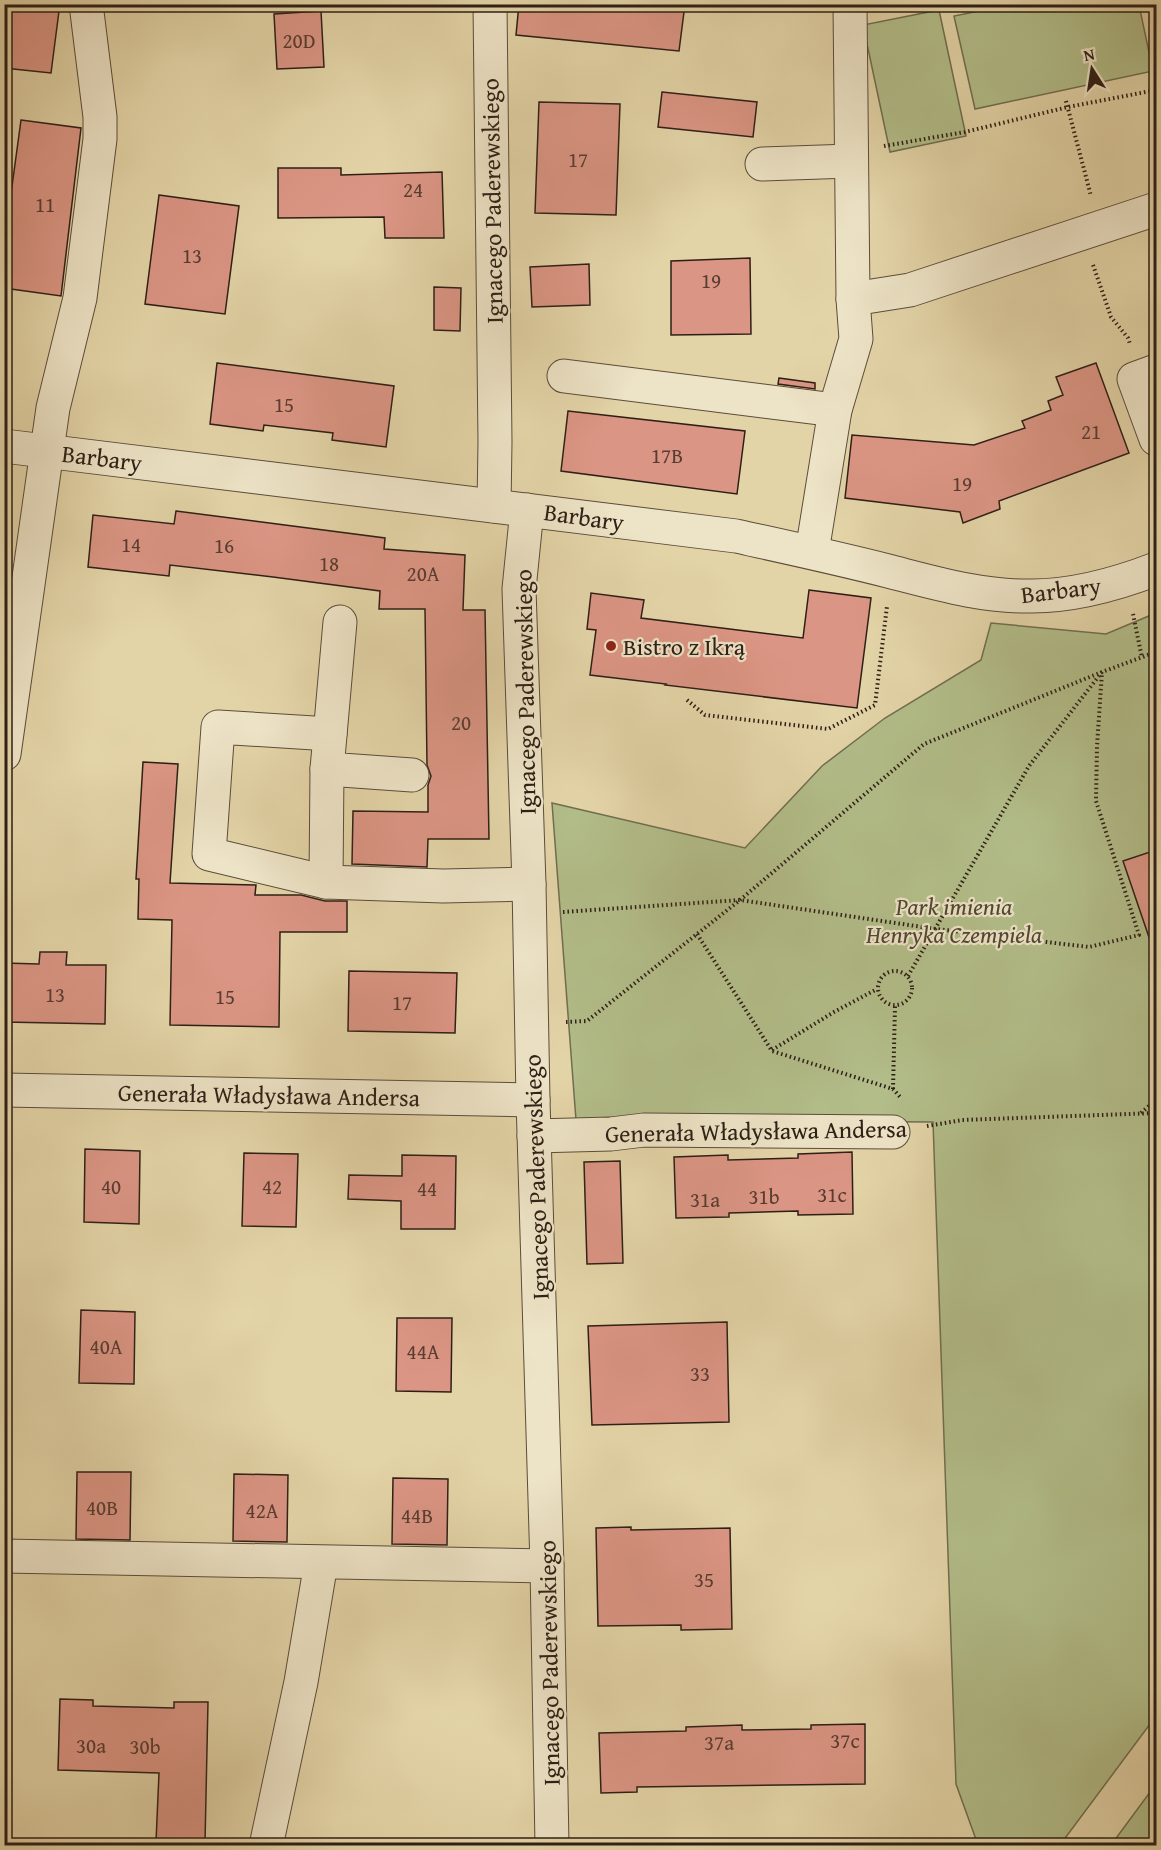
<svg xmlns="http://www.w3.org/2000/svg" width="1161" height="1850" viewBox="0 0 1161 1850" font-family="'Gentium Book Plus',serif">
	<style>
		.green { fill: #b2bd89; stroke: #706e50; stroke-width: 1.5 }
		.building { fill: #db9584; stroke: #2e1f16; stroke-width: 1.5 }
		.lines { fill: none; stroke-linecap: round; stroke-linejoin: round }
		.minor-casing { stroke: #5b4c3a; stroke-width: 35 }
		.path { stroke: #2e1f16; stroke-width: 4; stroke-dasharray: 1.5 3; stroke-linecap: butt }
		.minor { stroke: #ede3c6; stroke-width: 33 }
		.poi-dot { fill: #8f2418; stroke: #ede3c6; stroke-width: 2 }
		.labels { text-anchor: middle; dominant-baseline: central; stroke-width: 4.5; stroke-linejoin: round; paint-order: stroke }
		.number-label { font-size: 21px; fill: #593c32 }
		.street-label { font-size: 24px; fill: #2e1f16; stroke: #ede3c6 }
		.poi-label { font-size: 24px; fill: #2e1f16; stroke: #ede3c6; text-anchor: start }
		.park-label { font-size: 24px; font-style: italic; fill: #4f4633; stroke: #ede3c6 }
	</style>
	<rect width="100%" height="100%" fill="#e3d4a7"/>
	<filter id="stains"><feTurbulence type="fractalNoise" baseFrequency=".00333" numOctaves="4"/><feColorMatrix values="0 0 0 0 .2 0 0 0 0 .09 0 0 0 0 .02 0 0 0 .5 -.17"/></filter>
	<radialGradient id="worn" r=".72"><stop offset=".6" stop-color="#630" stop-opacity="0"/><stop offset="1" stop-color="#630" stop-opacity=".3"/></radialGradient>
	<g class="green">
		<path d="M1009,5H1139L1153,71L975,109L954,16Z"/>
		<path d="M939,10L966,136L890,152L863,25Z"/>
		<path d="M1156,613V1716L1060,1845H978L956,1784L933,1122L576,1120L552,803L745,848L822,766L885,718L981,660L991,623L1106,634Z"/>
		<path d="M1156,1784V1845H1111Z"/>
	</g>
	<g class="building">
		<path d="M519,4H685L679,51L516,35Z"/>
		<path d="M4,5L59,11L51,73L4,68Z"/>
		<path d="M321,11L324,67L277,69L274,14Z"/>
		<path d="M662,92L757,102L753,137L658,127Z"/>
		<path d="M539,102L620,104L616,215L535,213Z"/>
		<path d="M21,120L81,128L61,296L4,288V245Z"/>
		<path d="M278,168H341V175L442,172L444,238H385L384,217L278,218Z"/>
		<path d="M159,195L239,206L225,314L145,304Z"/>
		<path d="M750,258L751,334L671,335V261Z"/>
		<path d="M589,264L590,305L532,307L530,267Z"/>
		<path d="M434,287L461,288L460,331L434,330Z"/>
		<path d="M217,363L394,386L386,447L332,440L333,433L264,425L263,431L210,424Z"/>
		<path d="M1096,363L1129,453L999,501L1000,509L963,523L960,512L845,498L852,435L974,445L1025,428L1022,421L1051,410L1048,401L1063,395L1056,377Z"/>
		<path d="M779,378L815,383V389L778,384Z"/>
		<path d="M568,411L745,431L737,494L561,471Z"/>
		<path d="M176,511L385,538L384,549L465,555L463,610H485L489,839H428L427,867L352,864L353,811L428,812V785L431,776L427,765L425,609H379L380,591L273,577L170,565L169,576L88,567L93,515L174,524Z"/>
		<path d="M809,590L871,598L857,708L665,685L666,684L590,675L596,630L587,629L591,593L644,600L641,618L803,638Z"/>
		<path d="M143,762L178,764L170,883L256,885L255,895H301L325,901H347V932H280L279,1027L170,1025L172,920L138,919L139,879H136Z"/>
		<path d="M1156,850V945L1152,946L1123,861Z"/>
		<path d="M40,952H67L66,965H106L105,1024L4,1022V963L39,964Z"/>
		<path d="M349,971L457,973L455,1033L348,1031Z"/>
		<path d="M85,1149L140,1151L139,1224L84,1222Z"/>
		<path d="M852,1152L853,1214L798,1215V1211L729,1213V1217L676,1218L674,1157L728,1155V1160L798,1158V1154Z"/>
		<path d="M244,1153L298,1154L296,1227L242,1226Z"/>
		<path d="M402,1155L456,1156L455,1229H401V1201L348,1199L349,1175L402,1176Z"/>
		<path d="M620,1161L623,1263L587,1264L584,1162Z"/>
		<path d="M81,1310L135,1312L134,1384L79,1383Z"/>
		<path d="M397,1318H452L451,1392L396,1391Z"/>
		<path d="M727,1322L729,1422L592,1425L588,1326Z"/>
		<path d="M77,1472H131L130,1540L76,1539Z"/>
		<path d="M234,1474L288,1475L287,1542L233,1541Z"/>
		<path d="M393,1478L448,1479L447,1545L392,1544Z"/>
		<path d="M631,1527V1530L730,1528L732,1629L681,1630V1625L598,1626L596,1528Z"/>
		<path d="M60,1699L93,1700V1706L174,1708V1702H208L205,1843L156,1842L159,1773L58,1770Z"/>
		<path d="M865,1724V1784L637,1787V1792L601,1793L599,1733L686,1731V1727L742,1725V1730L811,1729V1725Z"/>
	</g>
	<g class="lines">
		<g class="minor-casing">
			<g id="minor">
				<path d="M490,4L495,442L494,506"/>
				<path d="M762,164L851,161"/>
				<path d="M853,299L910,290L1156,209"/>
				<path d="M1156,371L1134,379L1156,439"/>
				<path d="M564,376L835,410"/>
				<path d="M4,446L736,536C786,547 837,558 888,571C935,583 982,597 1032,596C1074,596 1117,584 1156,569"/>
				<path d="M527,510L519,589L529,884L533,1100L547,1566L552,1846"/>
				<path d="M812,552L835,410L856,339L853,299L850,4"/>
				<path d="M340,622L327,769L412,775"/>
				<path d="M330,734L218,727L209,854L326,882L443,886L529,884"/>
				<path d="M4,754L53,408L80,298L100,139V117L86,4"/>
				<path d="M326,882L327,769"/>
				<path d="M4,1090L533,1100"/>
				<path d="M534,1136L611,1134L644,1130L893,1132"/>
				<path d="M4,1556L547,1566"/>
				<path d="M266,1846L301,1682L321,1563"/>
			</g>
		</g>
		<g class="path">
			<path d="M1066,101L1091,196"/>
			<path d="M884,146L965,132L1068,107L1156,90"/>
			<path d="M1093,265L1111,317L1128,338L1130,344"/>
			<path d="M1133,614L1142,658"/>
			<path d="M687,700L705,715L828,729L875,705L887,606"/>
			<path d="M563,912L740,900L936,929L1089,947L1139,935L1096,801L1097,746L1102,672"/>
			<path d="M697,934L772,1051L893,1089L901,1098"/>
			<circle cx="895" cy="988" r="17"/>
			<path d="M908,976L1029,766L1102,672"/>
			<path d="M566,1022L587,1021L740,900L924,744L1102,672L1156,652"/>
			<path d="M772,1050L834,1012L877,989"/>
			<path d="M893,1089L895,1006"/>
			<path d="M1141,1113L1156,1100"/>
			<path d="M927,1126L962,1120L1156,1113"/>
		</g>
		<use href="#minor" class="minor"/>
	</g>
	<circle class="poi-dot" cx="611" cy="646" r="6"/>
	<g class="labels">
		<g class="number-label">
			<text x="299" y="40">20D</text>
			<text x="578" y="159">17</text>
			<text x="413" y="189">24</text>
			<text x="45" y="204">11</text>
			<text x="192" y="255">13</text>
			<text x="711" y="280">19</text>
			<text x="284" y="404">15</text>
			<text x="1091" y="431">21</text>
			<text x="667" y="455">17B</text>
			<text x="962" y="483">19</text>
			<text x="131" y="544">14</text>
			<text x="224" y="545">16</text>
			<text x="329" y="563">18</text>
			<text x="423" y="573">20A</text>
			<text x="461" y="722">20</text>
			<text x="55" y="994">13</text>
			<text x="225" y="996">15</text>
			<text x="402" y="1002">17</text>
			<text x="111" y="1186">40</text>
			<text x="272" y="1186">42</text>
			<text x="427" y="1188">44</text>
			<text x="832" y="1194">31c</text>
			<text x="764" y="1196">31b</text>
			<text x="705" y="1199">31a</text>
			<text x="106" y="1346">40A</text>
			<text x="423" y="1351">44A</text>
			<text x="700" y="1373">33</text>
			<text x="102" y="1507">40B</text>
			<text x="262" y="1510">42A</text>
			<text x="417" y="1515">44B</text>
			<text x="704" y="1579">35</text>
			<text x="845" y="1740">37c</text>
			<text x="719" y="1742">37a</text>
			<text x="91" y="1745">30a</text>
			<text x="145" y="1746">30b</text>
		</g>
		<g class="street-label">
			<text transform="translate(492 201) rotate(-91)">Ignacego Paderewskiego</text>
			<text transform="translate(102 458) rotate(7)">Barbary</text>
			<text transform="translate(584 517) rotate(8)">Barbary</text>
			<text transform="translate(1061 590) rotate(-7)">Barbary</text>
			<text transform="translate(525 692) rotate(-91)">Ignacego Paderewskiego</text>
			<text transform="translate(269 1095) rotate(1)">Generała Władysława Andersa</text>
			<text transform="translate(756 1131) rotate(-1)">Generała Władysława Andersa</text>
			<text transform="translate(536 1177) rotate(-92)">Ignacego Paderewskiego</text>
			<text transform="translate(549 1663) rotate(-91)">Ignacego Paderewskiego</text>
		</g>
		<g class="poi-label">
			<text x="623" y="646">Bistro z Ikrą</text>
		</g>
		<g class="park-label">
			<text x="954" y="906">Park imienia<tspan x="954" dy="28">Henryka Czempiela</tspan></text>
		</g>
	</g>
	<rect width="1161" height="1850" fill="none" stroke="#e3d4a7" stroke-width="24"/>
	<rect x="6" y="6" width="1149" height="1838" fill="none" stroke="#2e1f16" stroke-width="3"/>
	<rect x="12" y="12" width="1137" height="1826" fill="none" stroke="#2e1f16" stroke-width="1.5"/>
	<g transform="translate(1092 69) rotate(348)" stroke="#ede3c6" stroke-width="4.5" paint-order="stroke">
	<path d="M0-4.5L10 22L0 15L-10 22Z" fill="#2e1f16"/>
	<text y="-9" font-size="16" font-weight="bold" text-anchor="middle" fill="#2e1f16">N</text>
	</g>
	<rect width="100%" height="100%" filter="url(#stains)"/>
	<rect width="100%" height="100%" fill="url(#worn)"/>
</svg>
